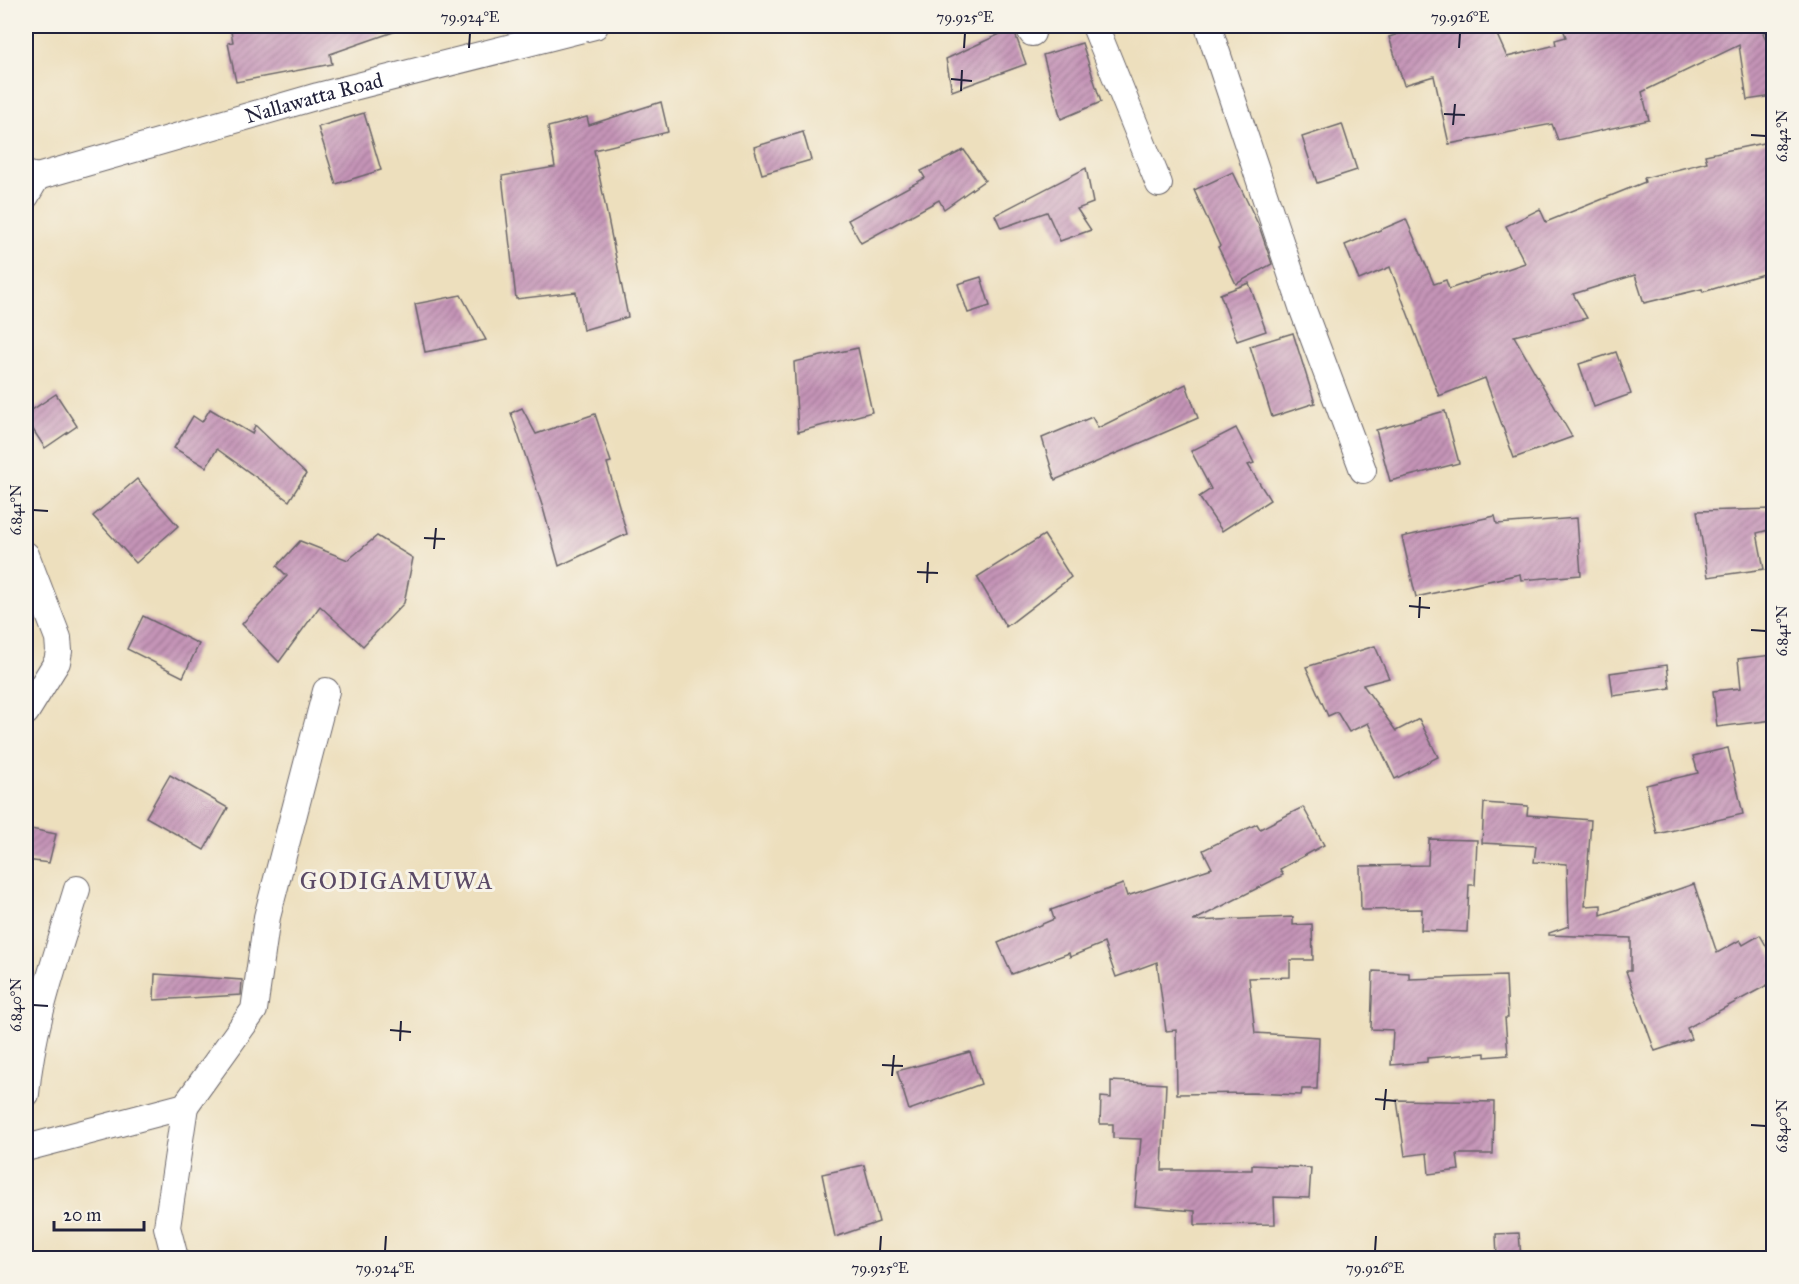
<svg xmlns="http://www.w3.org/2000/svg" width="1799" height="1284" viewBox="0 0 1799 1284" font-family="'IM FELL Great Primer',serif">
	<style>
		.building { fill: url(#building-hatch) }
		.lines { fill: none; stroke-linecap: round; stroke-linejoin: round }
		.street-casing { stroke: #696468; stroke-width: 28 }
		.street { stroke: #fff; stroke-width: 26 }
		.ticks { fill: none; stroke: #22223b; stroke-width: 2 }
		.labels { text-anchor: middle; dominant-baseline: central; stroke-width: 6; stroke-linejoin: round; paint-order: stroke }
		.street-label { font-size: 21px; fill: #22223b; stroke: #f7f3e8 }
		.quarter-label { font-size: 24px; letter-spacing: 1.5px; fill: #5b4a66; stroke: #f7f3e8 }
		.neatline { fill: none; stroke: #22223b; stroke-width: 2 }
		.ticks-label { font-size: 15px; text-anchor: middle; fill: #22223b }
	</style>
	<defs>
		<pattern id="building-hatch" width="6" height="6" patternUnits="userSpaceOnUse" patternTransform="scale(1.5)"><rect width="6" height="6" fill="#c594b7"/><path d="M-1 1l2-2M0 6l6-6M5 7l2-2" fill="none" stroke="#a07896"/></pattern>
	</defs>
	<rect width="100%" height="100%" fill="#f7f3e8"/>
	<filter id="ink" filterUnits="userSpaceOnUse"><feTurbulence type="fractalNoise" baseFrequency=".0167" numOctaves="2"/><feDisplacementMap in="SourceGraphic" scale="12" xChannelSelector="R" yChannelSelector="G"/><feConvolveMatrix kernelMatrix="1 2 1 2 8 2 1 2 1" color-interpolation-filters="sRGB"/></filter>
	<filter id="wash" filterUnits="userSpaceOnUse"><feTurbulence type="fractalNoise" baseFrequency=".008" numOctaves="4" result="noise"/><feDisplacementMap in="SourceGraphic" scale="24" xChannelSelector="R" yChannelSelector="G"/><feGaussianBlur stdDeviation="1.35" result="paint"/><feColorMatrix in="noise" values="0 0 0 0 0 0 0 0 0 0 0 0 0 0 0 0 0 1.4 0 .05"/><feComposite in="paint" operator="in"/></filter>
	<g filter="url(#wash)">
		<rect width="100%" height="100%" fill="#eddfbd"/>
		<g id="blocks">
			<g class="building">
				<path d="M230,26H401L402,29L330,54L332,64L236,82L228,43L233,42Z"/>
				<path d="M1423,26H1493L1507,57L1556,45L1555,40L1566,37L1562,26H1773V28L1763,33L1773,55V96L1747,100L1739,45L1642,92L1649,120L1558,140L1552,124L1449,144L1434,76L1404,85L1389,37Z"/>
				<path d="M1013,28L1026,64L952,91L946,59Z"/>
				<path d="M1082,43L1101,102L1061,119L1043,55Z"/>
				<path d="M661,102L668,132L594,150L628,317L583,330L576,292L516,299L502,176L555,167L548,127L587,117L589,125Z"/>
				<path d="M364,113L381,170L336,184L318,127Z"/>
				<path d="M1342,124L1357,170L1317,183L1302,137Z"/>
				<path d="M803,132L811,160L762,174L754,147Z"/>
				<path d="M1773,141V271L1703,292L1702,289L1644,303L1635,275L1573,294L1587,318L1514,336L1572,437L1514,458L1485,378L1439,396L1390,267L1359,280L1345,245L1406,219L1434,284L1446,280L1449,289L1525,263L1506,226L1540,209L1546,222L1645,182L1644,178L1707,162L1705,155Z"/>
				<path d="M964,150L985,180L944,209L939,200L861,243L848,220L925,178L921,171Z"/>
				<path d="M1086,168L1093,203L1077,209L1091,230L1060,241L1047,212L1001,228L995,215Z"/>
				<path d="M1233,172L1259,226L1272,264L1236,284L1218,247L1220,246L1194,190Z"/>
				<path d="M981,277L990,306L968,313L958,284Z"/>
				<path d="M1249,283L1266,331L1237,341L1220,294Z"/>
				<path d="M461,295L486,340L425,352L415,304Z"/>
				<path d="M1293,333L1315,403L1272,417L1250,346Z"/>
				<path d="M858,348L872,412L798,432L794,362Z"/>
				<path d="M1616,352L1631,394L1594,407L1579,364Z"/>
				<path d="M1186,384L1198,418L1055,480L1042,438L1092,417L1098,428Z"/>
				<path d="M56,394L77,426L45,448L26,419V414Z"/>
				<path d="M522,408L536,434L595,414L611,462L607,463L627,534L559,566L543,508L511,413Z"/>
				<path d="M210,409L252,434L255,425L306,474L289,501L217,449L206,467L174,448L193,416L202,422Z"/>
				<path d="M1445,411L1459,463L1390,481L1376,430Z"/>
				<path d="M1236,428L1254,463L1248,465L1270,500L1222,531L1199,497L1211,489L1191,451Z"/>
				<path d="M137,479L178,526L136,563L93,516Z"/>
				<path d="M1773,509V529L1757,533L1764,569L1708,577L1697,511Z"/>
				<path d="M1495,516L1497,524L1577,518L1581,575L1521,580L1520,574L1416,597L1402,537Z"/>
				<path d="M1044,535L1071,577L1006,627L977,577Z"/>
				<path d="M377,536L413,558L404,603L363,646L320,606L279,662L242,624L287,576L277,566L300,541L348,560Z"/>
				<path d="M143,616L199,644L183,677L127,649Z"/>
				<path d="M1375,646L1389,678L1363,685L1396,731L1419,719L1438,757L1395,779L1368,723L1349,732L1337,712L1328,716L1306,667Z"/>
				<path d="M1773,655V720L1717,727L1713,691L1741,688L1738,659Z"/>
				<path d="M1667,665L1670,688L1613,696L1610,673Z"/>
				<path d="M1728,748L1743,814L1657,834L1646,785L1698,773L1693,756Z"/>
				<path d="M170,775L228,808L204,850L146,817Z"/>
				<path d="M1484,803L1528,806L1527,815L1591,820L1585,906L1601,905V915L1694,884L1717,953L1740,940L1743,945L1760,935L1773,958V982L1687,1028L1691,1039L1655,1051L1626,971H1631V938L1549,935V933L1569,926L1567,864L1534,862L1536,846L1482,843Z"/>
				<path d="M1303,807L1324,845L1280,869L1283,875L1193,921L1293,917V925L1312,924L1313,960H1290V977L1249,978L1255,1033L1319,1037L1317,1089H1302L1301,1095L1253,1093L1177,1094L1176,1030L1166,1031L1157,962L1116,977L1104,943L1070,957L1069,953L1012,974L998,943L1054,919L1051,910L1123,884L1127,896L1212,868L1203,850L1257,824L1260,829Z"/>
				<path d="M26,828L56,834L49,863L26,860Z"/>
				<path d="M1429,839L1477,840L1475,885H1469L1467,932L1421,930L1422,909L1361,910L1360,866L1428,865Z"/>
				<path d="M1373,971L1409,973V979L1506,976L1508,1018H1505L1508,1055L1485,1057V1053L1427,1058V1062L1391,1065L1393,1030L1371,1029Z"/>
				<path d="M155,974L242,980L241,995L154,1000Z"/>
				<path d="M970,1052L981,1084L909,1110L897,1071Z"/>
				<path d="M1111,1081L1166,1084L1162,1170H1252V1165L1311,1168L1309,1198L1274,1197L1275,1224L1195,1225V1211L1135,1206L1141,1139L1113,1138V1124H1100L1101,1097L1111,1098Z"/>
				<path d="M1397,1100L1494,1102L1493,1154H1457L1459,1170L1429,1174L1427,1153L1405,1156Z"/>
				<path d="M864,1165L879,1222L835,1237L822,1174Z"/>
				<path d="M1519,1233L1521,1258H1497L1496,1234Z"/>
			</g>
		</g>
	</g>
	<g filter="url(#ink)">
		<use href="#blocks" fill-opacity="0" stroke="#696468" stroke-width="1.5"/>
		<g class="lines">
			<g class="street-casing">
				<g id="street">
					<path d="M1028,26L1032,33"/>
					<path d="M1095,26L1159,184"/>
					<path d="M1208,26L1303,310L1363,470"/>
					<path d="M26,174L37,177L26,196"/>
					<path id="s1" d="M37,177L318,96L595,26"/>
					<path d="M26,555L58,638L59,651L57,662L26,712"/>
					<path d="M26,1094C32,1023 57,956 77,889"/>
					<path d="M26,1148L185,1106L254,1010L267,917L326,691"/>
					<path d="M175,1258L167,1227L185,1106"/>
				</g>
			</g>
			<use href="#street" class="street"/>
		</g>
	</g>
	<path class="ticks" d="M469,48L470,33M964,48L965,33M1459,48L1460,33M951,79L972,81M961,91L962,70M1444,114L1465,115M1453,125L1455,104M1751,135L1766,136M33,510L48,511M424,538L445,539M434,549L436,528M917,572L938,573M927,583L928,562M1409,606L1430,608M1419,618L1420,597M1751,630L1766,631M33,1005L48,1006M390,1030L411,1032M400,1041L401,1021M882,1065L903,1066M892,1076L894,1055M1375,1099L1396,1101M1384,1110L1386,1089M1751,1125L1766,1126M385,1251L386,1236M880,1251L881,1236M1375,1251L1376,1236"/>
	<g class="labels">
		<g class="street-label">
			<text stroke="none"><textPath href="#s1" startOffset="288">Nallawatta Road</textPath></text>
		</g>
		<g class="quarter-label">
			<text x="397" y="881">GODIGAMUWA</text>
		</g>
	</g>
	<rect width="1799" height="1284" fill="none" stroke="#f7f3e8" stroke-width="66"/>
	<path d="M54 1221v9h90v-9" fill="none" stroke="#22223b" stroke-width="3"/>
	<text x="63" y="1221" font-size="18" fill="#22223b" stroke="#f7f3e8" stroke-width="4.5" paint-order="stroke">20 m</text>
	<rect x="33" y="33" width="1733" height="1218" class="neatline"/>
	<g class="ticks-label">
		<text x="470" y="22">79.924°E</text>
		<text x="965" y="22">79.925°E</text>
		<text x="1460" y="22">79.926°E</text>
		<text transform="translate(1782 136) rotate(-90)" y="5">6.842°N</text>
		<text transform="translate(16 510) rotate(-90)" y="5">6.841°N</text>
		<text transform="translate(1782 631) rotate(-90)" y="5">6.841°N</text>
		<text transform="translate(16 1005) rotate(-90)" y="5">6.840°N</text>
		<text transform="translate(1782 1126) rotate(-90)" y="5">6.840°N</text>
		<text x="385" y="1273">79.924°E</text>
		<text x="880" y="1273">79.925°E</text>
		<text x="1375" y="1273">79.926°E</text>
	</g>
</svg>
